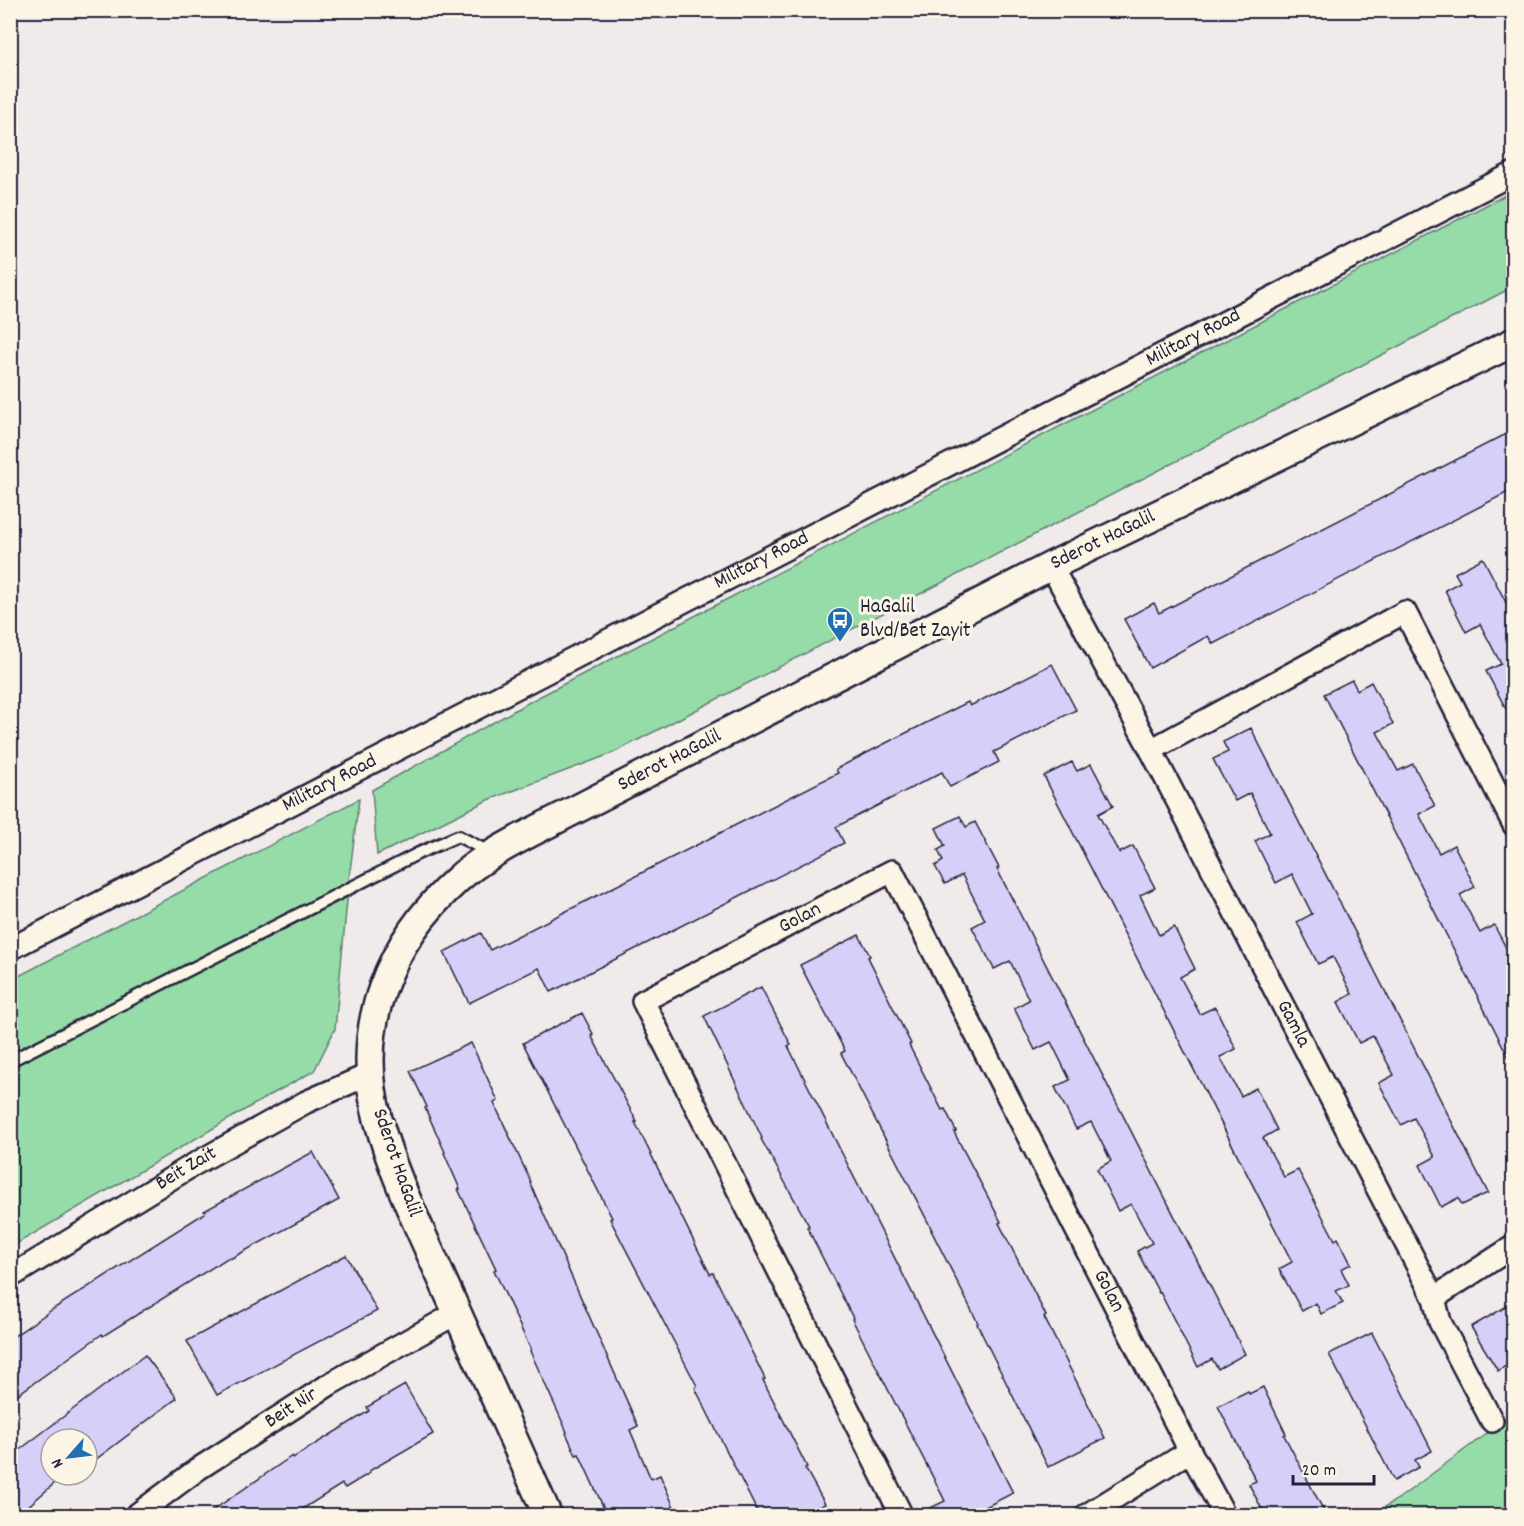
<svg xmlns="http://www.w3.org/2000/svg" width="1524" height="1526" viewBox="0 0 1524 1526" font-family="Dekko,sans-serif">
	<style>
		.green { fill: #96dca9; stroke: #5c7f72; stroke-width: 1.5 }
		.building { fill: #d6d0f9; stroke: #22223b; stroke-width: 1.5 }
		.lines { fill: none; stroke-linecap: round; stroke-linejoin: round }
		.service-casing { stroke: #22223b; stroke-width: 15 }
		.minor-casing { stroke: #22223b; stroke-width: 26 }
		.tertiary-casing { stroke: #22223b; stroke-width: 32 }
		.service { stroke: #fcf5e5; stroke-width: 10 }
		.minor { stroke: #fcf5e5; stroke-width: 21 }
		.tertiary { stroke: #fcf5e5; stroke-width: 27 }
		.labels { text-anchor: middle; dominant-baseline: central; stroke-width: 6; stroke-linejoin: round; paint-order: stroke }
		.street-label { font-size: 21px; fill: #22223b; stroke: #fcf5e5 }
		.poi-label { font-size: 21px; fill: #22223b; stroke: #fcf5e5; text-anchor: start }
	</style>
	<rect width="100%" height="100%" fill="#f1eaeb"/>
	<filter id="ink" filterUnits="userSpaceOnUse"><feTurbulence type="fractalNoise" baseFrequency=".0167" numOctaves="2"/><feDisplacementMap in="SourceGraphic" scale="12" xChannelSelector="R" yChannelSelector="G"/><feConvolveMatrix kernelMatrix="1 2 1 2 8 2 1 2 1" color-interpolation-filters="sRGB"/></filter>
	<g filter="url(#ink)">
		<g class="green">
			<path d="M1513,191V287L613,753L486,801L377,855L372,790L535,699Z"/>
			<path d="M359,799L349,879L335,1029L314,1071L265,1098L11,1247V980Z"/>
			<path d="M1513,1414V1515L1370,1516L1398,1499Z"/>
		</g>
		<g class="building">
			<path d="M1514,430V489L1213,644L1208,636L1150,668L1124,619L1154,603L1159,613Z"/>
			<path d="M1483,558L1514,618V724L1486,671L1501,664L1480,624L1466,632L1445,590L1460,582L1455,573Z"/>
			<path d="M1052,664L1076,710L994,752L999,762L950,787L942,772L836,827L844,843L551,992L539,968L469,1003L444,952L481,933L490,950L838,773L836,769L888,742L968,702L970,706Z"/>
			<path d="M1352,680L1357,690L1371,682L1393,724L1377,732L1398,771L1413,764L1435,806L1419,814L1439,853L1454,845L1475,887L1460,895L1480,933L1494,925L1514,963V1068L1324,694Z"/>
			<path d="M1251,728L1488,1193L1462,1205L1458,1198L1441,1207L1420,1165L1435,1157L1414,1118L1401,1125L1379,1083L1394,1075L1373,1036L1359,1043L1338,1002L1352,994L1333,957L1318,964L1297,922L1312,914L1292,874L1276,883L1255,841L1270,833L1250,793L1235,801L1213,759L1228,752L1223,742Z"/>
			<path d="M1072,762L1077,771L1091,764L1113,806L1098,814L1119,853L1133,846L1155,888L1140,895L1159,935L1174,927L1195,969L1180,977L1200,1014L1215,1007L1236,1049L1220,1057L1241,1096L1256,1088L1277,1130L1263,1138L1284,1177L1298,1170L1335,1240L1338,1238L1351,1264L1341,1269L1349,1285L1336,1291L1343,1303L1321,1314L1316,1303L1302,1311L1279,1269L1292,1262L1044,776Z"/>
			<path d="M960,816L966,827L975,822L999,868L997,869L1245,1354L1218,1369L1212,1359L1198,1367L1160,1292L1159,1293L1137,1251L1152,1243L1131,1204L1118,1211L1097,1169L1111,1161L1091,1122L1076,1129L1055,1087L1070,1080L1051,1042L1035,1050L1014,1008L1029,1000L1010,961L994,969L972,927L985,920L962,875L945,884L935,866L943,861L938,850L945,846L936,828Z"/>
			<path d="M859,935L870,956L868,957L911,1044L909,1045L942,1110L945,1109L956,1131L954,1132L1001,1222L999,1223L1046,1316L1044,1317L1105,1438L1048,1467L977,1324L978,1323L931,1230H932L841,1053L845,1051L800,965Z"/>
			<path d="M761,987L791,1045L788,1046L1013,1493L970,1515H916L945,1501L852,1319L853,1318L807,1227L809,1226L761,1139L762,1138L704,1016Z"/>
			<path d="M582,1013L593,1034L591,1035L637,1122H635L710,1274L713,1273L724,1295L765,1379L763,1380L807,1467L805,1468L825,1504L802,1515H759L695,1388L697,1386L610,1219L612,1218L523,1043Z"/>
			<path d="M471,1043L498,1101L494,1103L531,1182L530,1183L638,1426L630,1430L651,1479L660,1475L674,1507L656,1515H607L579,1454L576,1455L566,1433L567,1432L530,1351L531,1350L494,1270L496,1269L458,1189H460L444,1153L445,1152L425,1108L427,1107L410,1071Z"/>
			<path d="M313,1152L339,1200L230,1259L229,1257L103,1336L102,1334L10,1400V1339L53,1309L205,1213L204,1211Z"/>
			<path d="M346,1255L377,1311L217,1395L187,1341Z"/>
			<path d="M1514,1302V1361L1498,1371L1471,1327Z"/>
			<path d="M1372,1333L1432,1451L1415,1460L1419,1467L1394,1481L1329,1354Z"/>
			<path d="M145,1355L177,1398L87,1466V1439H51V1475H64L18,1515H10V1457Z"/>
			<path d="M405,1385L433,1434L369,1471L370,1473L345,1488L342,1484L293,1515H206L292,1456L293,1458L369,1411L367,1407Z"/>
			<path d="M1263,1387L1286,1434L1284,1435L1326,1515H1265L1249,1484L1256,1481L1218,1406L1248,1391L1249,1394Z"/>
		</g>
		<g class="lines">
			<g class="service-casing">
				<path id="service" d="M10,1061L419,853L458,836L489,852"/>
			</g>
			<g class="minor-casing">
				<g id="minor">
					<path id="s1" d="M1051,566L1151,750L1434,1298L1514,1246"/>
					<path d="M1151,750L1405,612L1514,825"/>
					<path id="s2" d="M10,949L1514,173"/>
					<path id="s3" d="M10,1277L193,1165L306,1102L370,1074"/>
					<path d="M1434,1298L1440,1322L1492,1421"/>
					<path d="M1190,1451L1225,1516"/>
					<path id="s4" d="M135,1516L198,1469L330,1384L457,1313"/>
					<path id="s5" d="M902,1516L643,1001L892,871L1190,1451L1085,1516"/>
				</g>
			</g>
			<g class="tertiary-casing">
				<g id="tertiary">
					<path id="s6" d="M548,1516C513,1437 478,1358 442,1279C419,1227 393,1175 378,1119C353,1027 389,941 458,879C479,860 506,846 530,833L1051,566L1514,342"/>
				</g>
			</g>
			<use href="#service" class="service"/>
			<use href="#minor" class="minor"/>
			<use href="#tertiary" class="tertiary"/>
		</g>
	</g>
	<defs>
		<g id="bus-pin" transform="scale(1.35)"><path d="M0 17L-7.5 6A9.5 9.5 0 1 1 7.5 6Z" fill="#1f6fb2" stroke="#fcf5e5"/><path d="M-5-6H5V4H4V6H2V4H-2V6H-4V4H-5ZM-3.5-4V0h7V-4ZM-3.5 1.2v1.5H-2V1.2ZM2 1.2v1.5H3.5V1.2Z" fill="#fff"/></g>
	</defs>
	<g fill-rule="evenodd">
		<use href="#bus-pin" x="840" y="620"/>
	</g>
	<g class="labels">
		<g class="street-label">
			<text stroke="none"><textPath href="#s2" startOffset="1332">Military Road</textPath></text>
			<text stroke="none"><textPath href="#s6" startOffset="1428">Sderot HaGalil</textPath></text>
			<text stroke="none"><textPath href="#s2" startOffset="846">Military Road</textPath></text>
			<text stroke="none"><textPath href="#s6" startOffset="942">Sderot HaGalil</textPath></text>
			<text stroke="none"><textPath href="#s2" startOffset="360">Military Road</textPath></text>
			<text stroke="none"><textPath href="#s5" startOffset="754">Golan</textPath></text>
			<text stroke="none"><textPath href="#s1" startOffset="518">Gamla</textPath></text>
			<text transform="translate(396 1163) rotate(71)">Sderot HaGalil</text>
			<text stroke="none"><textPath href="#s3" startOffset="207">Beit Zait</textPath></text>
			<text stroke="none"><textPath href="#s5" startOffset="1330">Golan</textPath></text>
			<text stroke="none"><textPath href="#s4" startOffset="190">Beit Nir</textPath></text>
		</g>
		<g class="poi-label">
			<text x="860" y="608">HaGalil<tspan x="860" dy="24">Blvd/Bet Zayit</tspan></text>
		</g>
	</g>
	<rect width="1524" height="1526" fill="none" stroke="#fcf5e5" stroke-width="36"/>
	<rect x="18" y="18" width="1488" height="1490" fill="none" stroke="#22223b" stroke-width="2" filter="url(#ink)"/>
	<g transform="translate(69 1457) rotate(242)"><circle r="28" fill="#fcf5e5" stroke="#a5a1a1" stroke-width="1.5"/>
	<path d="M0-4.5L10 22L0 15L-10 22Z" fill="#1f6fb2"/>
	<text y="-9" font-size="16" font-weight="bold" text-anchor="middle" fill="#22223b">N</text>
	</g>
	<path d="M1293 1475v9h81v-9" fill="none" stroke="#22223b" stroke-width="3"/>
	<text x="1302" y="1475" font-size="18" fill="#22223b" stroke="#fcf5e5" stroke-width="4.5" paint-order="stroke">20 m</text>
</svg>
